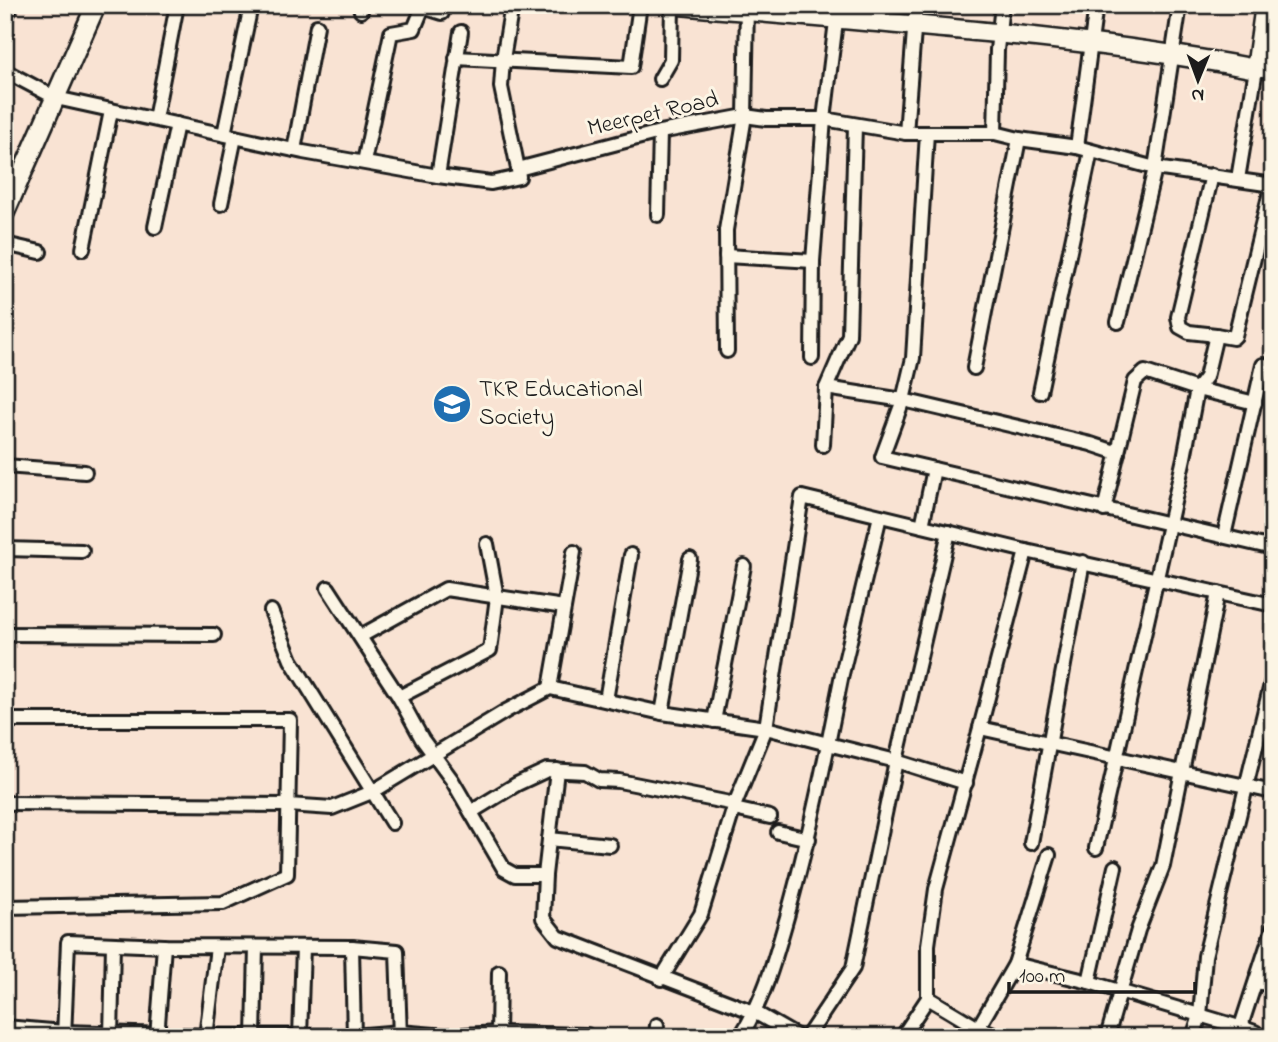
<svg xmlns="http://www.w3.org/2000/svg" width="1278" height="1042" viewBox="0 0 1278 1042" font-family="'Indie Flower',sans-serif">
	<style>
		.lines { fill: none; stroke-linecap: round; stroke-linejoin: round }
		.street-casing { stroke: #1c1c1c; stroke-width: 18 }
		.secondary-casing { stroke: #1c1c1c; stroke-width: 23 }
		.street { stroke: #fcf5e5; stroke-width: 12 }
		.secondary { stroke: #fcf5e5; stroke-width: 18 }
		.labels { text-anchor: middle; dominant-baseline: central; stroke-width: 6; stroke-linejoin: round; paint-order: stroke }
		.street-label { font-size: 24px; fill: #1c1c1c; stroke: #fcf5e5 }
		.poi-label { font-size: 24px; fill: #1c1c1c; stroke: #fcf5e5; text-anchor: start }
	</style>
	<rect width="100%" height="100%" fill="#f9e3d3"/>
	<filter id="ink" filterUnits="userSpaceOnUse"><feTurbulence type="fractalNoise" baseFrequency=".0143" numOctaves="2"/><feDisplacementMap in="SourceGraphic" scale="14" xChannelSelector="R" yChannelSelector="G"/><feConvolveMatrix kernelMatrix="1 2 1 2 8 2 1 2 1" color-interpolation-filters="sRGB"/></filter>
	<g filter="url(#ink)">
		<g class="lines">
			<g class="street-casing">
				<g id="street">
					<path d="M360,5L361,11"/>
					<path d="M423,5V7L442,13"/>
					<path d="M512,5L503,59L501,87L518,169"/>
					<path d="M5,18L12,5"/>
					<path d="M456,58L631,67L640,5"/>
					<path d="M5,71L56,98L303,152L438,176L491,183L519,177L518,169L660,132L745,116L766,119H824L906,133H995L1019,139L1077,147L1155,168L1273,185"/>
					<path d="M660,79L671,60L672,5"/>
					<path d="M155,119L177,5"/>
					<path d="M906,133L916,5"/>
					<path d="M927,133L913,358L903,400L882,457L1273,548"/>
					<path d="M995,133L997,50L1002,5"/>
					<path d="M224,134L251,6"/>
					<path d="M1077,147L1096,5"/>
					<path d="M294,150L317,26"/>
					<path d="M364,162L391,33L414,29L423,7"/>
					<path d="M1212,175L1178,317L1180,327L1189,332L1216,335"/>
					<path d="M438,176L461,32"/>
					<path d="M1238,179L1256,69L1273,71"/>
					<path d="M221,204L235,137"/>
					<path d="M658,215L660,132"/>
					<path d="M155,227L177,124"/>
					<path d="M5,244L40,252"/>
					<path d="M83,249L111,111"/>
					<path d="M726,256L813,261"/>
					<path d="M1118,322L1155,168L1180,5"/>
					<path d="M727,351L726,230L745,116L747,5"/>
					<path d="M812,358L813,261L824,119L838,5"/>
					<path d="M974,368L1019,139"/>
					<path d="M826,388L903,400L1091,444L1118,453"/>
					<path d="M1040,392L1091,151"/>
					<path d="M823,445L826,388L849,335L855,126"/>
					<path d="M5,466L85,472"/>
					<path d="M1104,510L1135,381L1145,372L1197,389L1255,403"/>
					<path d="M880,516L842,674L828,744L896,761L966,783"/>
					<path d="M922,526L934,469"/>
					<path d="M1224,536L1263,365L1273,366"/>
					<path d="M5,549L82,551"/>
					<path d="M328,588L399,697L422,739L452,780L504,869L515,875H545"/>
					<path d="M271,611L291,660L392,823"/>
					<path d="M5,634L214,635"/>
					<path d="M361,636L446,589L564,607"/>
					<path d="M550,688L574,552"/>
					<path d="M399,697L490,650L497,597L487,544"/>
					<path d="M606,700L631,555"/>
					<path d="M662,713L690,559"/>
					<path d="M5,720H290L287,874L223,903L5,907"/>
					<path d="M714,721L744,566"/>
					<path d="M980,728L1026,551"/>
					<path d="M557,770L545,875L543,918L558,937L756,1013L798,1037"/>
					<path d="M5,803L288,805L332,808L372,792L506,711L550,688L662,713L766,728L828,744C816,803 803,860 787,917C775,959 764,1000 740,1037"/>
					<path d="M734,809L770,817"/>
					<path d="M471,812L517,784L547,770L585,772L599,780L619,781L735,804"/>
					<path d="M778,832L809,839"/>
					<path d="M549,839L610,845"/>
					<path d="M1031,843L1083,562"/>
					<path d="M1096,848L1184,458L1197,389L1206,377L1216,335L1233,338L1235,336L1272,184"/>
					<path d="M352,947L354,1037"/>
					<path d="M1015,964L1089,982L1246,1029L1255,1032L1258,1037"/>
					<path d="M661,979L701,914L735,804L766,728L802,497L1026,551L1273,605"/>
					<path d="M1089,982L1115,867"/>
					<path d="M1256,982L1273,985"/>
					<path d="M928,998L978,1028L1001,1037"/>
					<path d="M5,1027L64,1032L206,1036H354L400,1032L446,1036L498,1033L587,1035V1037"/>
					<path d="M978,1028L1015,964L1049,855"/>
					<path d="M1245,1033L1246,1029L1242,1023L1273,928"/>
					<path d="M64,1037L68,942L164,946L352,947L397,951L400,1037"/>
					<path d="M111,1037L113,944"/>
					<path d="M157,1037L164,946"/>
					<path d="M206,1037L217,947"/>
					<path d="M254,1037L256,947"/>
					<path d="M300,1037L303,947"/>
					<path d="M498,1037L499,972"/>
					<path d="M656,1037L657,1025"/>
					<path d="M807,1037L853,968L896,761L949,532"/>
					<path d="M902,1037L928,998V945L936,889L980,728L1273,792"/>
					<path d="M1107,1037L1138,930L1163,866L1218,593"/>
					<path d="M1193,1037L1200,1016L1205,956L1273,676"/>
				</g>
			</g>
			<g class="secondary-casing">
				<g id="secondary">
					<path d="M679,5C872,23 1065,33 1256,69L1265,5"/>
					<path d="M5,212L96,5"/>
				</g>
			</g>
			<use href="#street" class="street"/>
			<use href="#secondary" class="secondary"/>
		</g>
	</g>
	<defs>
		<g id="university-disc" transform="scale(2.0125)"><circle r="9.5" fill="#1f6fb2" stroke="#fcf5e5"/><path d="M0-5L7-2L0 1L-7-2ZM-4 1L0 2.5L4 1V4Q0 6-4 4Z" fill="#fff"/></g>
	</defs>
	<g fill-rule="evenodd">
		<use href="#university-disc" x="452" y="404"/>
	</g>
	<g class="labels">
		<g class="street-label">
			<text transform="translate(653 115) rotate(-13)">Meerpet Road</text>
		</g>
		<g class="poi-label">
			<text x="479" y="390">TKR Educational<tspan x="479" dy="28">Society</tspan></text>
		</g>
	</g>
	<rect width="1278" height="1042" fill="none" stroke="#fcf5e5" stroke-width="28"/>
	<rect x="14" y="14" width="1250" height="1014" fill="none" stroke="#1c1c1c" stroke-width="2.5" filter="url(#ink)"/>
	<g transform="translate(1198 80) rotate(181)" stroke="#fcf5e5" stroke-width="5" paint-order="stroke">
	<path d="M0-5L12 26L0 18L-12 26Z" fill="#1c1c1c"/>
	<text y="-10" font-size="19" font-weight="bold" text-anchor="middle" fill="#1c1c1c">N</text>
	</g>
	<path d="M1009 982v10h186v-10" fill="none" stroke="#1c1c1c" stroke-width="3.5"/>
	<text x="1019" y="982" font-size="21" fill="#1c1c1c" stroke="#fcf5e5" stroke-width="5" paint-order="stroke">100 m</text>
</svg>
